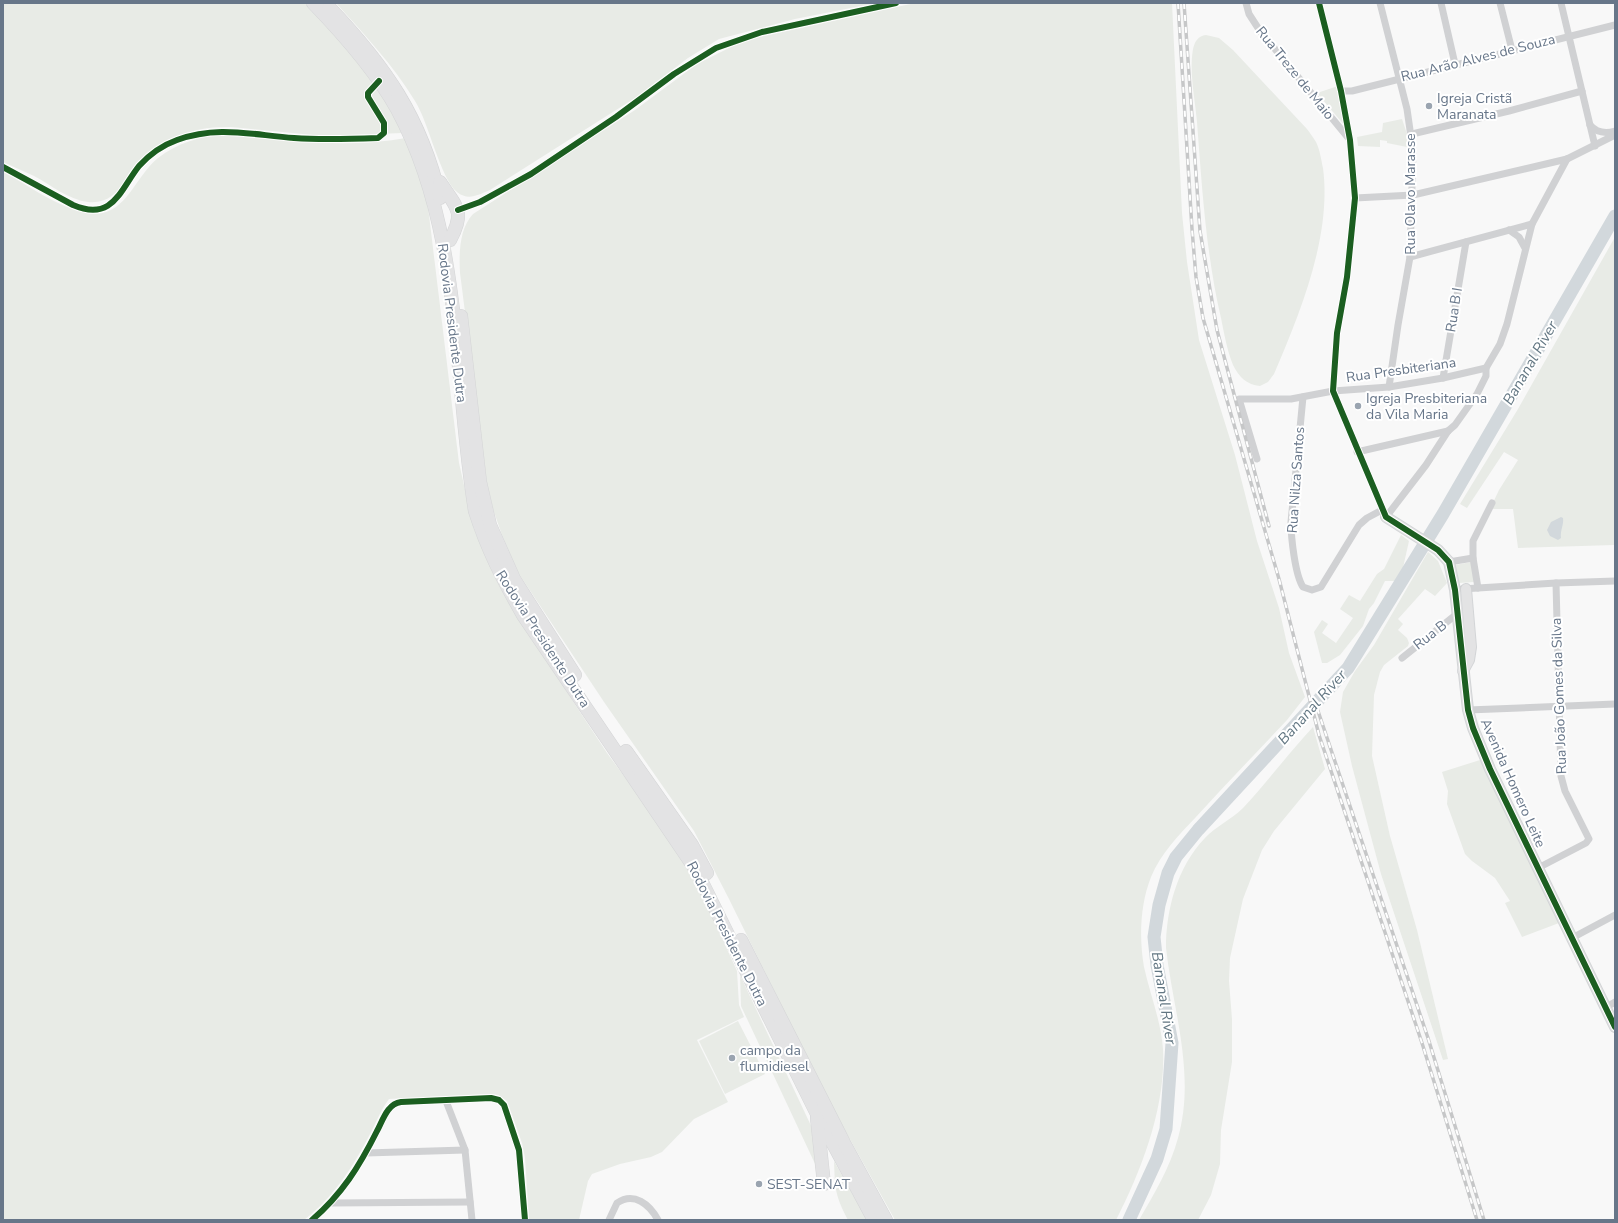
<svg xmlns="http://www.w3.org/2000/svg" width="1618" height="1223" viewBox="0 0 1618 1223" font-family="'Nunito Sans',sans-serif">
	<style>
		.green { fill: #e8ebe6 }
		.water { fill: #d2d8dc }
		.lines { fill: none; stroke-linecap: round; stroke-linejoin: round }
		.river { stroke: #d2d8dc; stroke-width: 13 }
		.secondary-casing { stroke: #d3d5d7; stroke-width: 12 }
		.highway-casing { stroke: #d4d5d6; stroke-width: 14 }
		.street { stroke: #d0d1d3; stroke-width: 7 }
		.secondary { stroke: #e3e3e4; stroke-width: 10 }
		.highway { stroke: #e3e3e4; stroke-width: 13 }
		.rail-casing { stroke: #c6c7c8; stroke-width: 3.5 }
		.rail { stroke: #fff; stroke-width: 2; stroke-dasharray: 6; stroke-linecap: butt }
		.cycleway-casing { stroke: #fff; stroke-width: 8 }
		.cycleway { stroke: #1b5e20; stroke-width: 6 }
		.poi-dot { fill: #9aa4b0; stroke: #fff; stroke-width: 1.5 }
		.labels { text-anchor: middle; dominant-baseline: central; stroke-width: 4; stroke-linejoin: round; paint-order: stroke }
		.street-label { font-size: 14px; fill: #677689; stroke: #fff }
		.poi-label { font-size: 14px; fill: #677689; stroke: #fff; text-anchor: start }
		.water-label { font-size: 15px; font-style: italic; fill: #637783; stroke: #fff }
	</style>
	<rect width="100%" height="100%" fill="#f8f8f8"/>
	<g class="green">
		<path d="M3,3H305L315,13L371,76L403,133L323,136L231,127C204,126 175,133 153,149C130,165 122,206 88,202C69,200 51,185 34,176C24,171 13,167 3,162Z"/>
		<path d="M336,3H876L795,19L719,39L688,58L635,98L490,190C478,195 468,201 457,192C440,178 429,123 415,101C393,65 364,34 336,3Z"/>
		<path d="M915,3H1172L1182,213L1187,262L1199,340L1235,455L1257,541L1279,608L1289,653L1305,697L1287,720C1257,752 1226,784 1196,817C1179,835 1161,853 1151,877C1140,905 1139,938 1144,967C1150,994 1161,1021 1163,1049C1166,1106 1142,1170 1116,1220H895L827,1098L729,899L694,831L604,702L519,574L502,535L494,512L487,484L460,273C459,254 459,229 473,214L635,110L697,64L735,45L755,38Z"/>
		<path d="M1206,35L1219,38L1233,50L1307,129C1310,133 1313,137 1316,142C1320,150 1321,159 1323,168C1332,236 1300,313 1274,374L1268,382L1260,386C1247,385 1239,377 1233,365C1227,350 1224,333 1221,318C1206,254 1202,187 1197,122C1195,99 1189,72 1193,49C1195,41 1198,36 1206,35Z"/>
		<path d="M1338,86L1345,126L1317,93Z"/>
		<path d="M1402,119L1407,134V147L1387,143V141L1380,140V147L1358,146L1357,137L1382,132L1383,123Z"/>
		<path d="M223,135C285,140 344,149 406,138L425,193L429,215L459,463L474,529L491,569L506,597L578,709L607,753L668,836L696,881L737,971L739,1005L744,1017L697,1040L728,1102L694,1119L662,1152L651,1157L620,1164L592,1174L588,1181L579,1220H529L525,1158L522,1143L507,1101L498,1095L488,1094L389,1099C381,1109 376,1123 370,1134C353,1167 333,1198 304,1220H3V172C30,186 58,208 88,213C125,220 134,177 158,158C176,144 199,136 223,135Z"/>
		<path d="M1615,237L1614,545L1518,548L1513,509H1490L1499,490L1518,460L1504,452L1467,508L1460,504L1518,409Z"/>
		<path d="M1401,535L1409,541L1400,581H1385L1374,603L1369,609L1363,626L1340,655L1327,663H1322L1314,632L1322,620L1328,624L1322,633L1336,643L1353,618L1340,609L1349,595L1360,601L1377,574L1384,569Z"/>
		<path d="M1428,552L1438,561L1447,583L1435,596L1425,589L1398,619L1403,624L1398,630L1407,638L1409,643L1408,646L1384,665L1380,672L1374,695L1372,756L1390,836L1417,930L1448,1059L1443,1060L1381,874L1352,766L1340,712L1343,692L1355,671L1374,645Z"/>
		<path d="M1471,562L1474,582L1459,583L1455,565Z"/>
		<path d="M1313,727L1325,769L1274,831L1262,850L1243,899L1230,958L1229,981L1232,1019V1062L1221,1130L1220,1164L1211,1195L1198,1220H1139C1154,1194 1170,1168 1178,1138C1196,1074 1173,1011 1166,948C1166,910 1177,867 1205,838C1216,826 1231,820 1243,808C1267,782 1289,753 1313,727Z"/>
		<path d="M1480,760L1559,923L1522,937L1505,903L1510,901L1495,878L1472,861L1465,854L1447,804L1448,791L1442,772Z"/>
		<path d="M740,975L814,1132L817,1168L741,1006Z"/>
		<path d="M738,1021L765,1074L725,1094L699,1041Z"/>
		<path d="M834,1161L867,1220H848C835,1195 835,1189 834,1161Z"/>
	</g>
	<path class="water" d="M1561,517L1563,518C1564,525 1560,530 1561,538L1558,540L1550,536L1547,530L1551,522Z"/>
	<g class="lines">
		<path class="river" d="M1129,1220L1157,1159L1166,1129L1172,1043L1157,965L1154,937L1159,905L1168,873L1176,857L1198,830L1348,668L1443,514L1615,216"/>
		<g class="secondary-casing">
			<g id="secondary">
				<path d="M1386,517L1438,550L1449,562L1455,590L1468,710L1473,728L1490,769L1615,1027"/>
				<path d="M1463,671L1469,660L1471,647L1466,589"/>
			</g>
		</g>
		<g class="highway-casing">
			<g id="highway">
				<path d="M313,3C344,35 375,70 397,109C463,231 453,377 475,511C487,549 503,580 523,615L696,870L816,1112L874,1220"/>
				<path d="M329,7C385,66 421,117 440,198"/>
				<path d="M440,182C456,207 466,211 450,240"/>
				<path d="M461,316L480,482L490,525L514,579L575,675"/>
				<path d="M626,751L692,845L707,873"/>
				<path d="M741,940L844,1143L886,1220"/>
				<path d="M817,1118L824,1184"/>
			</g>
		</g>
		<g class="street">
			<path d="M1246,3L1249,14L1260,31L1350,140"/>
			<path d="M1319,3L1341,91L1350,140L1355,198L1347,277L1337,333L1333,391L1386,517L1426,465L1448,431L1455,425L1477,394L1486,376V368L1500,344L1507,324L1532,224L1567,159"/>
			<path d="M1380,3L1407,109L1413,151L1410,257L1398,325L1389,387"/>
			<path d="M1441,3L1455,64"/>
			<path d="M1500,3L1512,50"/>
			<path d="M1561,3L1595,146"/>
			<path d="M1341,91H1352L1615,25"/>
			<path d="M1590,125C1597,133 1605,134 1615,131"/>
			<path d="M1412,134L1509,111L1582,91"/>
			<path d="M3,167L73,205C113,222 120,190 139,166C149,155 163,145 177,140C218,125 252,135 294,138C322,140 350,139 378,138L384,133V123L368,97V93L379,81"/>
			<path d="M1355,198L1413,195L1567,159L1615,135"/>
			<path d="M480,202L531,174L616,117L674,74L716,48L762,32L896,3"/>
			<path d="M458,210L472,205"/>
			<path d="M1509,230L1519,237L1525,248"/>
			<path d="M1410,257L1532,224"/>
			<path d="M1443,378L1466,242"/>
			<path d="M1303,397L1291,522C1291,537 1295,575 1303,587L1312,590L1321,587L1359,525L1367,518L1382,510"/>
			<path d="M1357,452L1448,431"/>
			<path d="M1257,459L1239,399H1291L1333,391L1389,387L1443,378L1486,368"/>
			<path d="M1449,562L1473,558"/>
			<path d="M1478,588L1473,558V541L1492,503"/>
			<path d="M1462,589L1556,583L1615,581"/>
			<path d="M1402,658L1458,613"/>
			<path d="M1468,710L1615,704"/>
			<path d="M1538,868L1586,843L1589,839L1565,791L1561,776L1556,583"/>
			<path d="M1572,938L1615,915"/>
			<path d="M1605,1008L1615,1002"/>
			<path d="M446,1101L465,1150L472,1220"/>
			<path d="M366,1153L465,1150"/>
			<path d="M331,1203L470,1202"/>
			<path d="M312,1220C342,1194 359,1167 377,1131C383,1120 387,1104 401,1102L491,1098L499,1100L504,1105L519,1150L525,1220"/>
			<path d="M609,1220L617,1203C634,1191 650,1205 658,1220"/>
		</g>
		<use href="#secondary" class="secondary"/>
		<use href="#highway" class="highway"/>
		<g class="rail-casing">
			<g id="rail">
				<path d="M1178,3L1192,229L1196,277L1203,318L1279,579L1319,735L1422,1043L1477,1220"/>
				<path d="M1184,3L1200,231L1217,330L1269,526"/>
				<path d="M1317,708L1428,1038L1484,1220"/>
			</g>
		</g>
		<use href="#rail" class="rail"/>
		<g class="cycleway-casing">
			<g id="cycleway">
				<path d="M1319,3L1341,91L1350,140L1355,198L1347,277L1337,333L1333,391L1386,517L1438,550L1449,562L1455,590L1468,710L1473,728L1490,769L1615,1027"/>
				<path d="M3,167L73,205C113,222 120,190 139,166C149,155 163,145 177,140C218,125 252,135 294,138C322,140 350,139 378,138L384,133V123L368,97V93L379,81"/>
				<path d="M458,210L480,202L531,174L616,117L674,74L716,48L762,32L896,3"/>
				<path d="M312,1220C342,1194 359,1167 377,1131C383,1120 387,1104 401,1102L491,1098L499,1100L504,1105L519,1150L525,1220"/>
			</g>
		</g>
		<use href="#cycleway" class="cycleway"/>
	</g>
	<g class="poi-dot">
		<circle cx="1429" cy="106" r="4"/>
		<circle cx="1358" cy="406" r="4"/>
		<circle cx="732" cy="1058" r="4"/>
		<circle cx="759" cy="1184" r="4"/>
	</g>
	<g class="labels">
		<g class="street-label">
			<text transform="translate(1478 58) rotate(-14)">Rua Arão Alves de Souza</text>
			<text transform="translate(1295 73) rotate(51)">Rua Treze de Maio</text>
			<text transform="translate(1410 194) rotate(-90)">Rua Olavo Marasse</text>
			<text transform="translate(1454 310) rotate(-81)">Rua B I</text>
			<text transform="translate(452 323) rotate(83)">Rodovia Presidente Dutra</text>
			<text transform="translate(1401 370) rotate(-8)">Rua Presbiteriana</text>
			<text transform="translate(1296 480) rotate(-86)">Rua Nilza Santos</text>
			<text transform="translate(1430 635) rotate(-38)">Rua B</text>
			<text transform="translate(543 639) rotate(57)">Rodovia Presidente Dutra</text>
			<text transform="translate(1559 696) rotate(-92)">Rua João Gomes da Silva</text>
			<text transform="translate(1513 783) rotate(66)">Avenida Homero Leite</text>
			<text transform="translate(727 934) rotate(63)">Rodovia Presidente Dutra</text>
		</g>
		<g class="poi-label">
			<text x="1437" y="98">Igreja Cristã<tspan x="1437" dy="16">Maranata</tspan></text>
			<text x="1366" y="398">Igreja Presbiteriana<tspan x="1366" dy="16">da Vila Maria</tspan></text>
			<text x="740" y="1050">campo da<tspan x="740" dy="16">flumidiesel</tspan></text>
			<text x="767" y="1184">SEST-SENAT</text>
		</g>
		<g class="water-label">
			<text transform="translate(1530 363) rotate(-60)">Bananal River</text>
			<text transform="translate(1312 707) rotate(-48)">Bananal River</text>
			<text transform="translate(1164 998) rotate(81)">Bananal River</text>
		</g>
	</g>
	<rect width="1618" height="1223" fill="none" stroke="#677689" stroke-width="8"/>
</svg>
